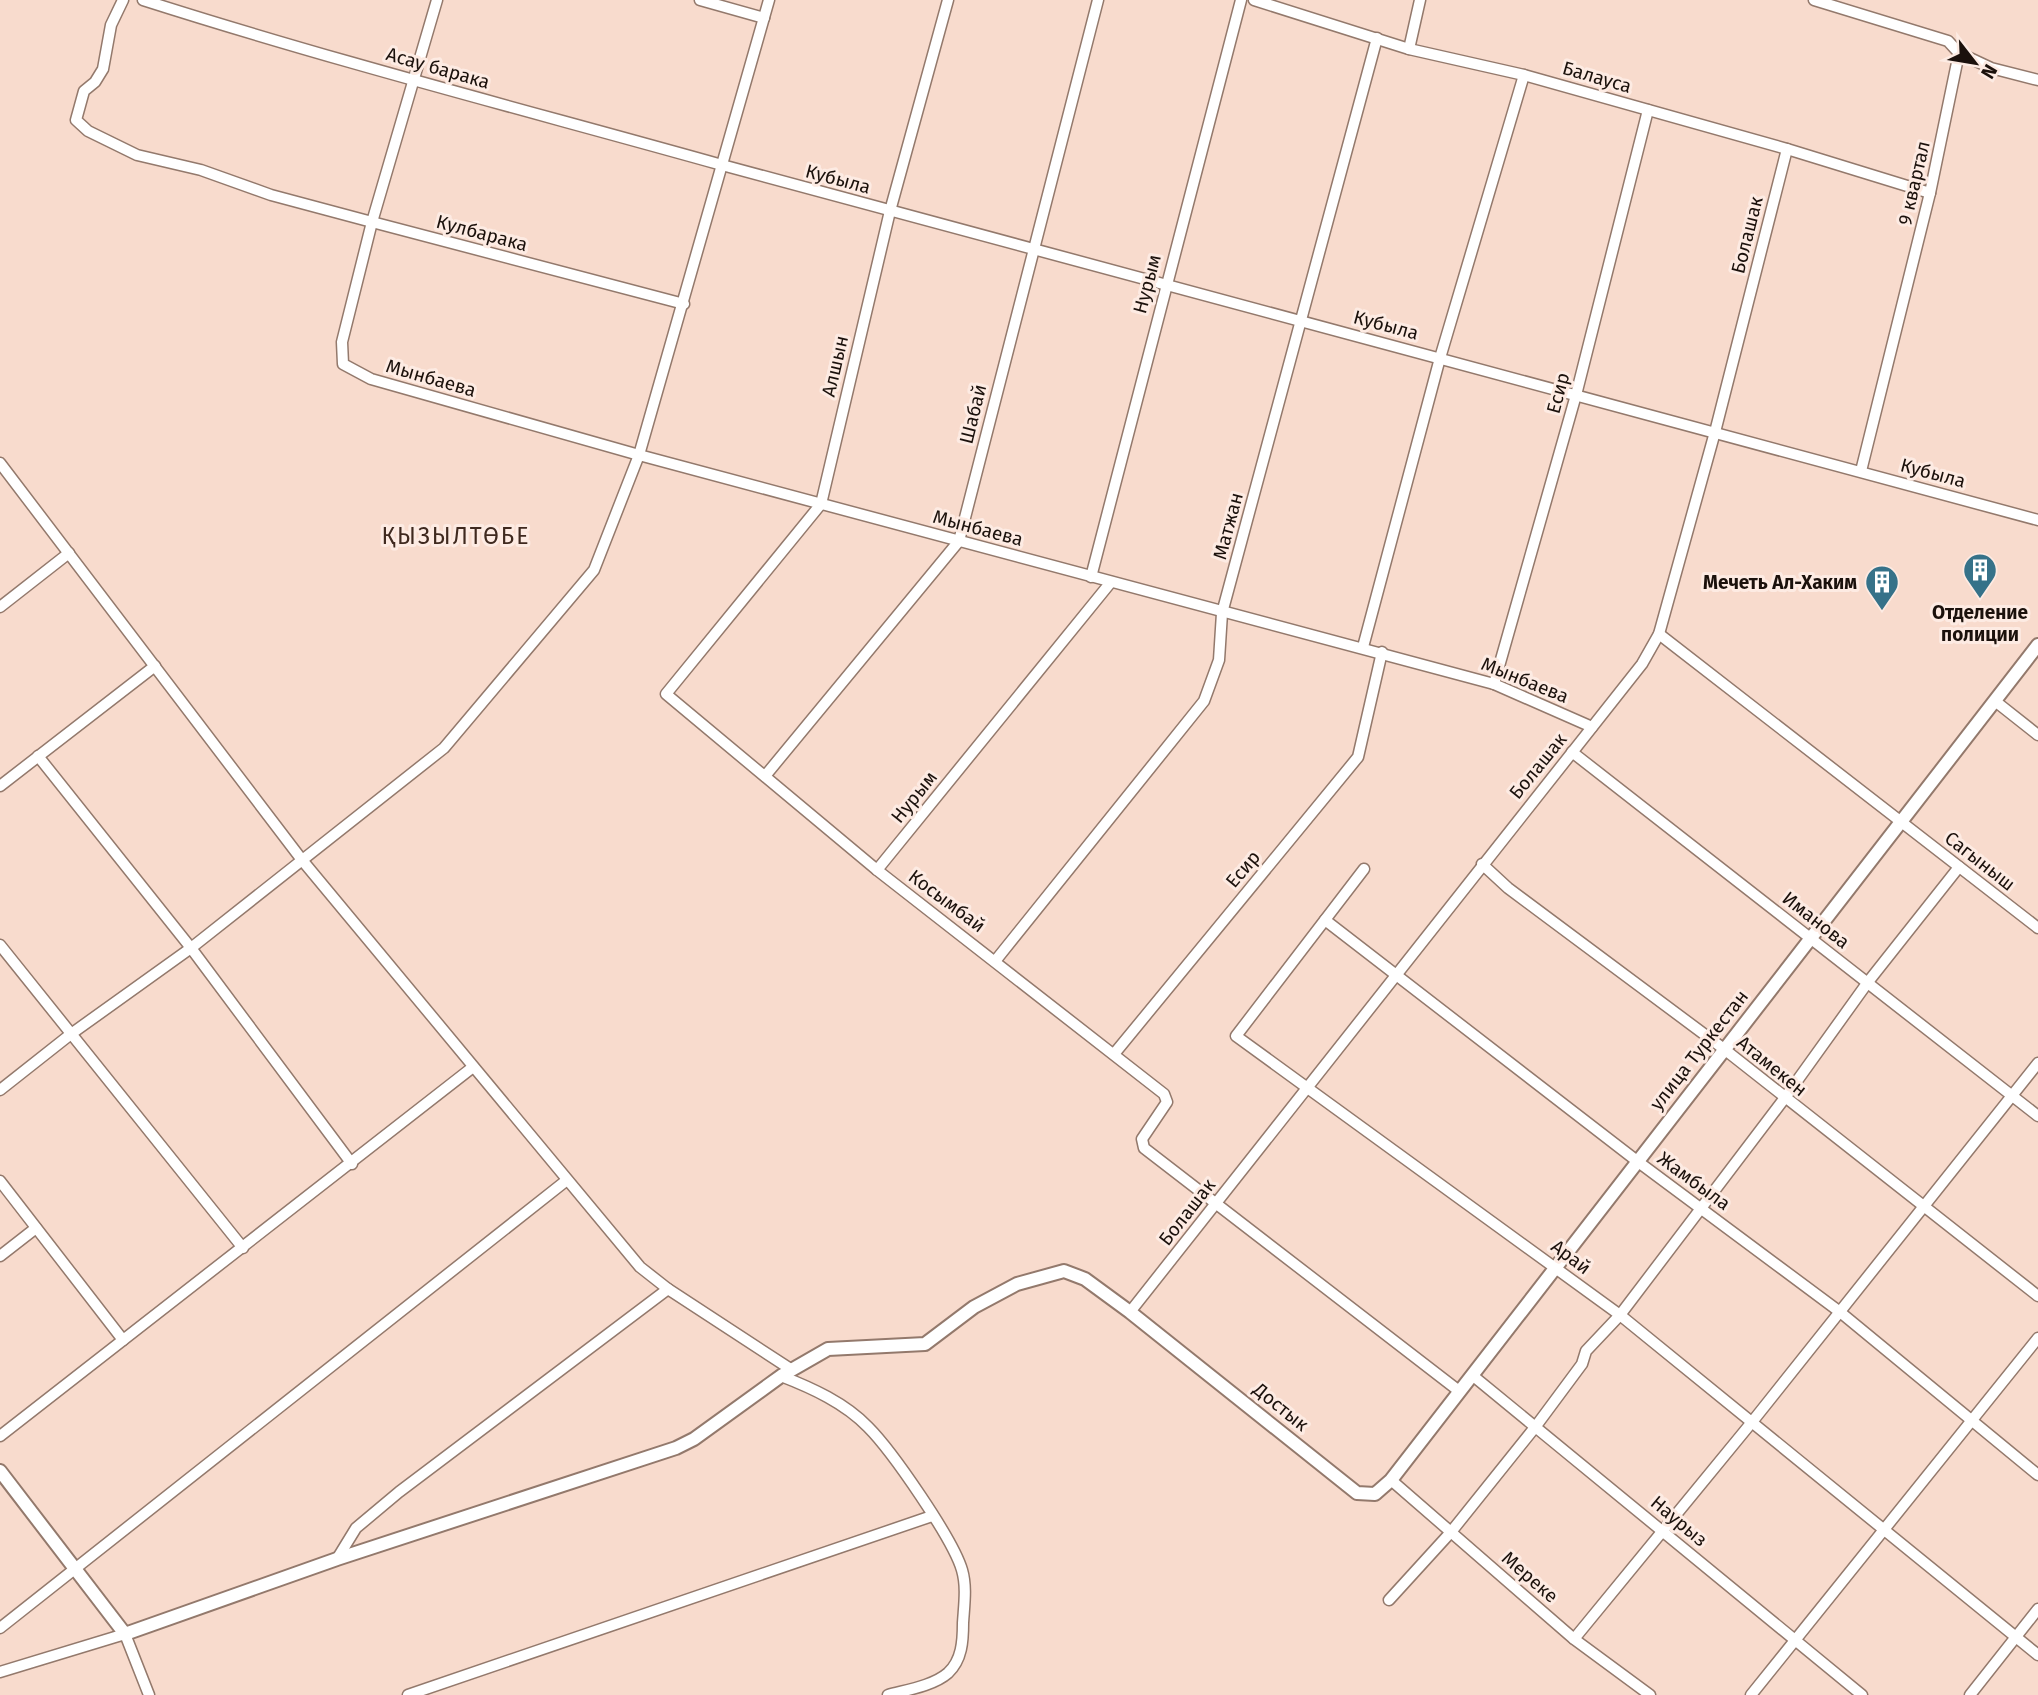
<svg xmlns="http://www.w3.org/2000/svg" width="2038" height="1695" viewBox="0 0 2038 1695" font-family="'Fira Sans',sans-serif">
	<style>
		.lines { fill: none; stroke-linecap: round; stroke-linejoin: round }
		.street-casing { stroke: #93796c; stroke-width: 13 }
		.secondary-casing { stroke: #93796c; stroke-width: 16 }
		.street { stroke: #fff; stroke-width: 10 }
		.secondary { stroke: #fff; stroke-width: 12 }
		.labels { text-anchor: middle; dominant-baseline: central; stroke-width: 6; stroke-linejoin: round; paint-order: stroke }
		.street-label { font-size: 19px; fill: #1b110c; stroke: #fdebe3 }
		.poi-label { font-size: 19px; font-weight: bold; fill: #1b110c; stroke: #fdebe3; text-anchor: end }
		.quarter-label { font-size: 23px; letter-spacing: 2px; fill: #3f291f; stroke: #fdebe3 }
	</style>
	<rect width="100%" height="100%" fill="#f8dbcd"/>
	<g class="lines">
		<g class="street-casing">
			<g id="street">
				<path d="M123,0L111,25L103,69L95,82L84,91L76,120L88,131L137,155L201,170L271,195L372,222L684,304"/>
				<path d="M143,0C334,61 529,111 722,165C1160,286 1600,399 2038,520"/>
				<path d="M437,0L372,222L342,342L343,364L371,379L639,455L1494,684L1592,727"/>
				<path d="M700,0L764,18"/>
				<path d="M948,0L890,211L821,504L666,694L877,870L1164,1094L1167,1102L1142,1139L1144,1148L1459,1391"/>
				<path d="M1254,0L1409,49L1524,75L1787,149L1930,193"/>
				<path d="M1814,0L1948,41L1959,53L1930,193L1861,471"/>
				<path d="M1409,49L1420,0"/>
				<path d="M1959,53L1991,68L2038,80"/>
				<path d="M0,463L302,860L640,1267L668,1289"/>
				<path d="M1091,577L1241,0"/>
				<path d="M0,607L69,553"/>
				<path d="M1659,634L2038,928"/>
				<path d="M1363,647L1440,358L1524,75"/>
				<path d="M1494,684L1576,395L1648,110"/>
				<path d="M1995,701L2038,735"/>
				<path d="M1572,752L2038,1116"/>
				<path d="M38,756L191,948L352,1164"/>
				<path d="M765,776L959,541L1098,0"/>
				<path d="M0,786L155,666"/>
				<path d="M1482,864L1508,888L1724,1049L2038,1296"/>
				<path d="M1364,869L1236,1036L1620,1315L2038,1655"/>
				<path d="M877,870L1111,582"/>
				<path d="M1325,920L1637,1161L1840,1312L2038,1475"/>
				<path d="M0,945L243,1248"/>
				<path d="M996,960L1204,701L1219,660L1222,613L1377,38"/>
				<path d="M1114,1054L1358,757L1382,652"/>
				<path d="M0,1090L71,1034L191,948L444,748L594,570L639,455L769,0"/>
				<path d="M0,1181L123,1340"/>
				<path d="M0,1256L36,1228"/>
				<path d="M1130,1312L1642,664L1659,634L1715,432L1787,149"/>
				<path d="M1472,1375L1862,1695"/>
				<path d="M781,1376C812,1388 845,1403 868,1427C892,1451 953,1539 962,1570C967,1587 964,1606 963,1623C963,1641 962,1660 948,1673C933,1686 906,1690 888,1695"/>
				<path d="M0,1436L473,1067"/>
				<path d="M1391,1480L1574,1639L1650,1695"/>
				<path d="M337,1559L356,1528L399,1492L668,1289L792,1370"/>
				<path d="M1389,1600L1451,1532L1536,1426L1582,1364L1586,1351L1620,1315L1784,1099L1868,982L1959,867"/>
				<path d="M0,1628L567,1180"/>
				<path d="M1574,1639L1752,1422L2038,1063"/>
				<path d="M0,1672L125,1634L149,1695"/>
				<path d="M408,1695L932,1516"/>
				<path d="M1751,1695L2038,1338"/>
				<path d="M1970,1695L2038,1609"/>
			</g>
		</g>
		<g class="secondary-casing">
			<path id="secondary" d="M0,1471L125,1634L337,1559L676,1448L694,1439L781,1376L828,1349L925,1344L974,1307L1017,1284L1064,1271L1085,1279L1130,1312L1357,1493L1375,1494L1391,1480L2038,645"/>
		</g>
		<use href="#street" class="street"/>
		<use href="#secondary" class="secondary"/>
	</g>
	<defs>
		<g id="building-pin" transform="scale(1.75)"><path d="M0 17L-7.5 6A9.5 9.5 0 1 1 7.5 6Z" fill="#367289" stroke="#fdebe3"/><path d="M-4-6H4V6H1V3H-1V6H-4ZM-2.5-4.3h1.7v1.8h-1.7ZM.8-4.3h1.7v1.8H.8ZM-2.5-1h1.7V.8h-1.7ZM.8-1h1.7V.8H.8Z" fill="#fff"/></g>
	</defs>
	<g fill-rule="evenodd">
		<use href="#building-pin" x="1980" y="570"/>
		<use href="#building-pin" x="1882" y="582"/>
	</g>
	<g class="labels">
		<g class="street-label">
			<text transform="translate(438 68) rotate(16)">Асау барака</text>
			<text transform="translate(1597 77) rotate(16)">Балауса</text>
			<text transform="translate(838 179) rotate(15)">Кубыла</text>
			<text transform="translate(1914 183) rotate(-77)">9 квартал</text>
			<text transform="translate(482 233) rotate(15)">Кулбарака</text>
			<text transform="translate(1747 235) rotate(-76)">Болашак</text>
			<text transform="translate(1147 284) rotate(-75)">Нурым</text>
			<text transform="translate(1386 325) rotate(15)">Кубыла</text>
			<text transform="translate(835 366) rotate(-77)">Алшын</text>
			<text transform="translate(431 378) rotate(16)">Мынбаева</text>
			<text transform="translate(1558 393) rotate(-75)">Есир</text>
			<text transform="translate(973 414) rotate(-76)">Шабай</text>
			<text transform="translate(1933 473) rotate(15)">Кубыла</text>
			<text transform="translate(1228 526) rotate(-75)">Матжан</text>
			<text transform="translate(978 528) rotate(15)">Мынбаева</text>
			<text transform="translate(1525 680) rotate(22)">Мынбаева</text>
			<text transform="translate(1538 766) rotate(-51)">Болашак</text>
			<text transform="translate(914 797) rotate(-51)">Нурым</text>
			<text transform="translate(1980 861) rotate(38)">Сагыныш</text>
			<text transform="translate(1243 869) rotate(-50)">Есир</text>
			<text transform="translate(947 901) rotate(37)">Косымбай</text>
			<text transform="translate(1816 920) rotate(38)">Иманова</text>
			<text transform="translate(1699 1050) rotate(-52)">улица Туркестан</text>
			<text transform="translate(1772 1066) rotate(39)">Атамекен</text>
			<text transform="translate(1694 1181) rotate(36)">Жамбыла</text>
			<text transform="translate(1187 1212) rotate(-52)">Болашак</text>
			<text transform="translate(1571 1257) rotate(37)">Арай</text>
			<text transform="translate(1281 1407) rotate(39)">Достык</text>
			<text transform="translate(1679 1521) rotate(40)">Наурыз</text>
			<text transform="translate(1530 1577) rotate(41)">Мереке</text>
		</g>
		<g class="poi-label">
			<text x="1857" y="582">Мечеть Ал-Хаким</text>
			<text x="1980" y="612" text-anchor="middle">Отделение<tspan x="1980" dy="22">полиции</tspan></text>
		</g>
		<g class="quarter-label">
			<text x="456" y="536">ҚЫЗЫЛТӨБЕ</text>
		</g>
	</g>
	<g transform="translate(1975 63) rotate(121)" stroke="#fdebe3" stroke-width="5" paint-order="stroke">
	<path d="M0-5L12 26L0 18L-12 26Z" fill="#1b110c"/>
	<text y="-10" font-size="19" font-weight="bold" text-anchor="middle" fill="#1b110c">N</text>
	</g>
</svg>
